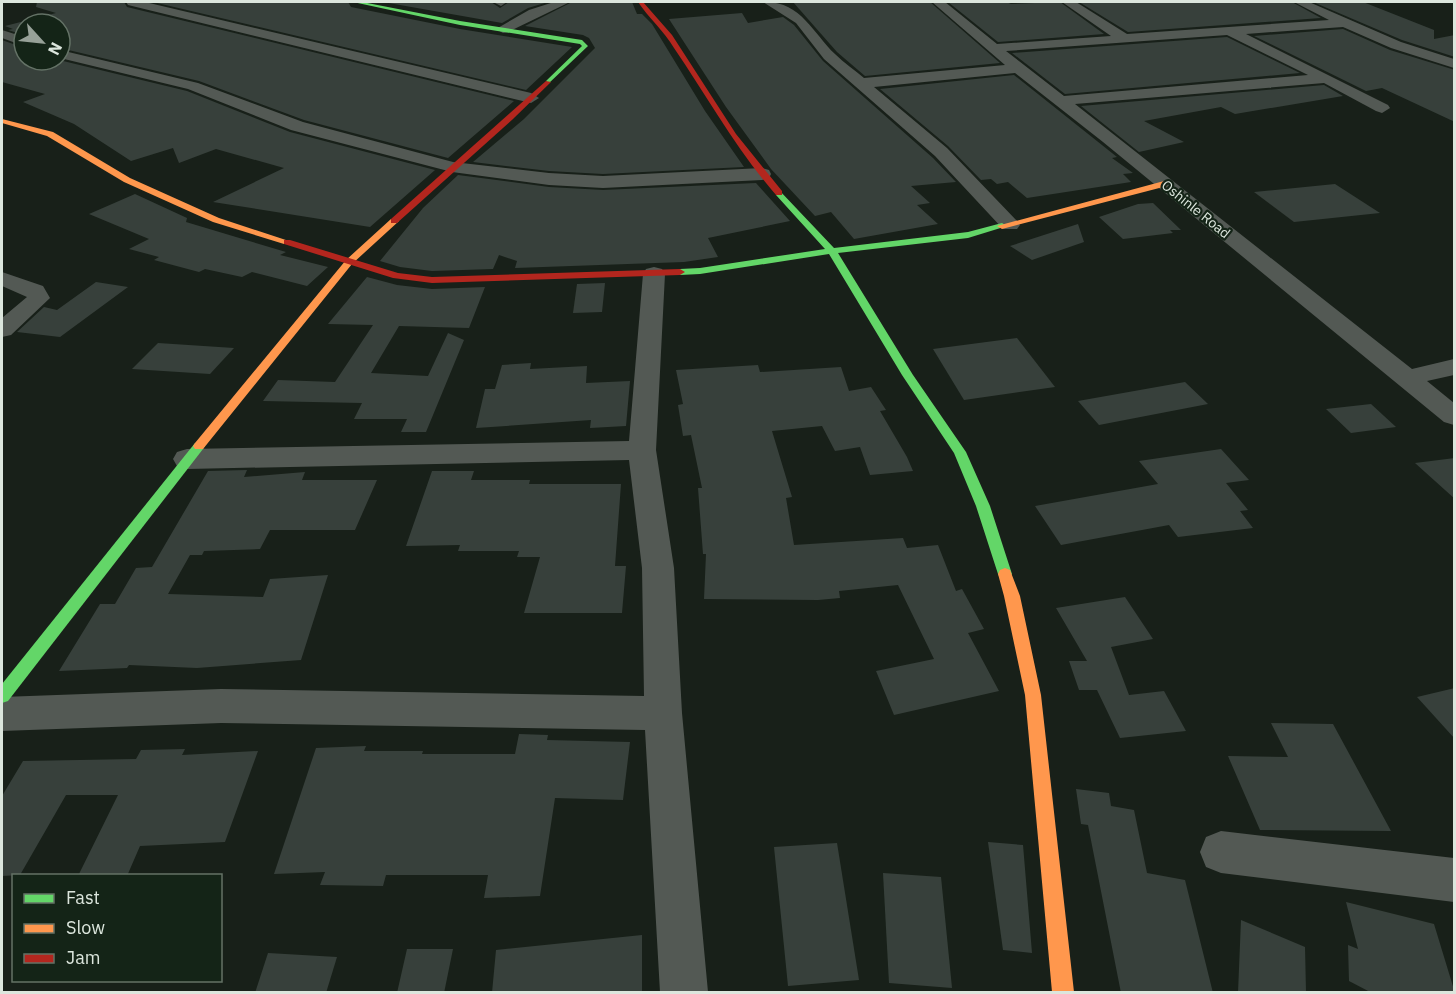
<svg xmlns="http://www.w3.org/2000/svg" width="1456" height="994" viewBox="0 0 1456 994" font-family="'IBM Plex Sans',sans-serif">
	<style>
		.building { fill: #37403b }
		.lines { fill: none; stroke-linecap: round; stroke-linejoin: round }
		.street { fill: #535954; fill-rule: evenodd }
		.fast { fill: #63d668; fill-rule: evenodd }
		.slow { fill: #ff974d; fill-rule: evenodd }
		.jam { fill: #b3261e; fill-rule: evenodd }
		.labels { text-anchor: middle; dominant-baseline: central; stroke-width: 4.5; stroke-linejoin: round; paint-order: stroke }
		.far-street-label { font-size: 14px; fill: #dce6dd; stroke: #142417 }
	</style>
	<rect width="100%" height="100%" fill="#182019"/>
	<g class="building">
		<path d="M37,2H124L127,7L514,101L448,158L304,120L199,81L60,48V24H24V35L8,30L13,29L5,26L56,13L36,7Z"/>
		<path d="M153,2H348L351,7L460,29L572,47L526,90Z"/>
		<path d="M383,2H491L500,8L509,2H548L528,8L502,23Z"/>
		<path d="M572,2H632L637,14H642L652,24L705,111L744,167L603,174L549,171L473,162L524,119L595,48L589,38L583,35L525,26Z"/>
		<path d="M793,2H930L1000,63L865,76L837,52Z"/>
		<path d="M948,2H1006L1011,4L1060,2L1104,34L998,42Z"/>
		<path d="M1079,2H1292L1321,18L1128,32Z"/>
		<path d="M1313,2H1363L1434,30V39L1455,35V57L1402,40Z"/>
		<path d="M742,13L748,23L783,17L794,25L823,61L933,158L956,182L911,186L930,203L917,205L938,224L854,239L831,212L815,216L771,169L726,107L669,19Z"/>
		<path d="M1343,29L1390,50L1455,70V122L1382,88L1366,91L1254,36Z"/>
		<path d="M1227,37L1300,73L1065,94L1012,53Z"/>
		<path d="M2,40L24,48V60H59L187,91L290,132L435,170L370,227L213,202L284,168L216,149L179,163L173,148L131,161L74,124L23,102L45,94L2,82Z"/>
		<path d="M1014,75L1117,157L1112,158L1133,173L1123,174L1131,182L1027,198L1008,182L997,184L991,179L981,180L948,146L880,89Z"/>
		<path d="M1324,85L1343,96L1235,114L1221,107L1144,121L1184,142L1139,152L1081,106Z"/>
		<path d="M458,175L549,187L603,190L756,183L790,221L708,238L718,257L684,262L515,268L517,261L499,255L493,269L432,271L400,267L380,261L423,208Z"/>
		<path d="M1335,184L1380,213L1294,222L1254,192Z"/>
		<path d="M135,194L187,218L186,222L286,252L280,255L328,267L307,286L252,272L242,277L205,269L199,272L154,260L159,257L129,249L149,239L89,214Z"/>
		<path d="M1153,203L1181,230H1170L1173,233L1123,239L1099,217L1138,204Z"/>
		<path d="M1078,224L1084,242L1032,260L1010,246Z"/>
		<path d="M367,277L397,285L432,289L485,287L469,328L399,326L371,373L428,376L448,333L464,340L426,432H401L407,419H354L362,403L263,401L278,380L335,382L373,325L328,324Z"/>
		<path d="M96,282L128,287L60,337L17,332L44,307L57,310Z"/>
		<path d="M605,283L602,312L573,313L577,284Z"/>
		<path d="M1017,338L1055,387L964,400L933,349Z"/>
		<path d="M158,343L234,348L210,374L132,369Z"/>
		<path d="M531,363L530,369L587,366L586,383L630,381L626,426L590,428L591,420L476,428L485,389H495L502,365Z"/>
		<path d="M758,365L760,372L841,367L849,391L871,387L886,410L880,411L907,457L913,471L870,475L860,447L835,451L822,426L772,431L792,497L786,498L794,545L903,538L907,548L938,545L956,591L962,589L984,629L968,633L999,691L894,715L876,671L934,659L898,585L839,591L840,598L818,600L704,599L706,554H703L698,488H702L691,435L683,436L678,405L683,404L676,370Z"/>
		<path d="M1185,382L1208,404L1099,425L1078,401Z"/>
		<path d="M1371,404L1396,427L1351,433L1326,409Z"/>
		<path d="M1221,449L1249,480L1226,483L1248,510L1240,511L1253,528L1178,537L1169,525L1061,545L1035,506L1158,484L1139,461Z"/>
		<path d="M1455,458V499L1415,463Z"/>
		<path d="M247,470L244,477L305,472L302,480H377L355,530H270L260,549L204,551L202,555H190L168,594L263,597L270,579L328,575L301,660L197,668L129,665L127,668L59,671L100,604H115L136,568L152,567L208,471Z"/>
		<path d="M432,471H474L471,480H530L529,484H621L615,566H626L622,613H524L540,557H517L519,551H458L460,545L406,546Z"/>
		<path d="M1125,597L1153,639L1111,647L1129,695L1164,691L1186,731L1120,738L1097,690H1079L1069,661H1087L1056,608Z"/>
		<path d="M1455,688V739L1417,697Z"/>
		<path d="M1271,723L1333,724L1391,831L1260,830L1228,756L1288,757Z"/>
		<path d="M519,734L548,735L547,740L630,742L623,800L555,798L540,896L484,898L488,875H386L383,886L320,885L325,872L274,874L316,748L366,746L364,751H423L422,754H515Z"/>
		<path d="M185,749L182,755L258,751L225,842L140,846L127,876H78L118,795H66L20,875L2,876V796L23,761L136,759L141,750Z"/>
		<path d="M1076,789L1109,793L1111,806L1134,810L1147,873L1185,880L1213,993H1121L1088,825L1081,824Z"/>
		<path d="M988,842L1023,845L1032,953L1003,950Z"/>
		<path d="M837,843L859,980L788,986L774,847Z"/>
		<path d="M883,873L941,877L952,988L889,983Z"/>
		<path d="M1346,902L1434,924L1455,993H1372L1349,981L1348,945L1358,949Z"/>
		<path d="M1241,920L1305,947L1306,993H1238Z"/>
		<path d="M642,935V993H492L496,950Z"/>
		<path d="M407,949H453L444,993H397Z"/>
		<path d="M268,953L337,957L326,993H255Z"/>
	</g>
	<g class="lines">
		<g class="street">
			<path d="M126,2H145L531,93L539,98L531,103L128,5Z"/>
			<path d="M493,2H507L501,6Z"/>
			<path d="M554,2H570L508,32L503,33L496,29L529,10Z"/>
			<path d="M763,2C800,0 813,33 835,54C844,63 855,70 864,78L1005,65L932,2H945L997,44L1111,36L1062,2H1076L1127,34L1329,20L1294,2H1309L1401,42L1454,59V68L1391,48L1343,27L1246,34L1388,105L1390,108L1382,113L1376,111L1324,83L1075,104L1412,369L1454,359V375L1427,381L1454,403V425L1444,422L1103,142L1015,73L874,87L947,148L1017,221L1020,225L1017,229H1003L935,156L824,59L796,23ZM1227,35L1308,75L1064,96L1006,51Z"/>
			<path d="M2,30L24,37V46L2,38Z"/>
			<path d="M60,50L198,83L303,122L453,162L549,173L603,176L762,168L769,170L771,174L769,178L762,180L603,188L549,185L452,172L291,130L188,89L60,58Z"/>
			<path d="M654,267L662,269L665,274L656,450L674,568L682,713L708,992H660L645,730L221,723L2,731V697L221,689L644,696L642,568L629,460L187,469L177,466L173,459L177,452L187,449L629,441L643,274L646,269Z"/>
			<path d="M2,272L43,286L50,298L11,335L2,337V318L27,297L2,286Z"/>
			<path d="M1221,831L1454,858V902L1221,873L1206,867L1200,852L1206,837Z"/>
		</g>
		<g class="fast">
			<path d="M353,2H362L460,21L582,40L588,46L548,84L546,81L582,46L580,44L460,25Z"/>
			<path d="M779,190L834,248L968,232L1002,223L1007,226L968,238L838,253L913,375L966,452L990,506L1012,574L1010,578L1005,580L1000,578L998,574L976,506L954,453L902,375L829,254L700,274L680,275L675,272L680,269L700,268L825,249L776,195V191Z"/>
			<path d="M199,442L203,443L205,446L203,449L8,701L2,703V684L195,443Z"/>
		</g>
		<g class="slow">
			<path d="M2,119L53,132L130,178L219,218L292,242L284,244L213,222L124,182L47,136L2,123Z"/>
			<path d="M1164,181L1167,182V186L1002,229L997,226Z"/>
			<path d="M391,219L399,221L352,264L203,449H195L193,446L195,443L346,260Z"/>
			<path d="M1005,568L1010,570L1020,596L1041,695L1074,992H1052L1025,695L1004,596L998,574L1000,570Z"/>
		</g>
		<g class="jam">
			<path d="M638,2H643L672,35L736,134L782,191V195H776C736,149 708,98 674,48C664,31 648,17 638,2Z"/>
			<path d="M546,81L551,82L513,119L397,223H391V219Z"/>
			<path d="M284,240H290L398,273L432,277L680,269L685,272L680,275L432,283L393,278L284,244Z"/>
		</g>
	</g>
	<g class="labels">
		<g class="far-street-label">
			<text transform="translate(1196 209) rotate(39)">Oshinle Road</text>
		</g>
	</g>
	<rect width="1456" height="994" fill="none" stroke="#dce6dd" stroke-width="6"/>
	<rect x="12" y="874" width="210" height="108" fill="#142417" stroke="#647266" stroke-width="1.5"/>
	<rect x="24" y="894" width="30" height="9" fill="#63d668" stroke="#647266" stroke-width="1.5"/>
	<text x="66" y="904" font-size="18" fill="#dce6dd">Fast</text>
	<rect x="24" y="924" width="30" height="9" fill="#ff974d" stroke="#647266" stroke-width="1.5"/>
	<text x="66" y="934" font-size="18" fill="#dce6dd">Slow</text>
	<rect x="24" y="954" width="30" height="9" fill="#b3261e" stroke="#647266" stroke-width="1.5"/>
	<text x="66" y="964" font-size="18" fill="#dce6dd">Jam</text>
	<g transform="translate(42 42) rotate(117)"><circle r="28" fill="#142417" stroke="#647266" stroke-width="1.5"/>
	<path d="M0-4.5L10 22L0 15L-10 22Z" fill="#97a198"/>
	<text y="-9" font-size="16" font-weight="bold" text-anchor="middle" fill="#dce6dd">N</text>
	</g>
</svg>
